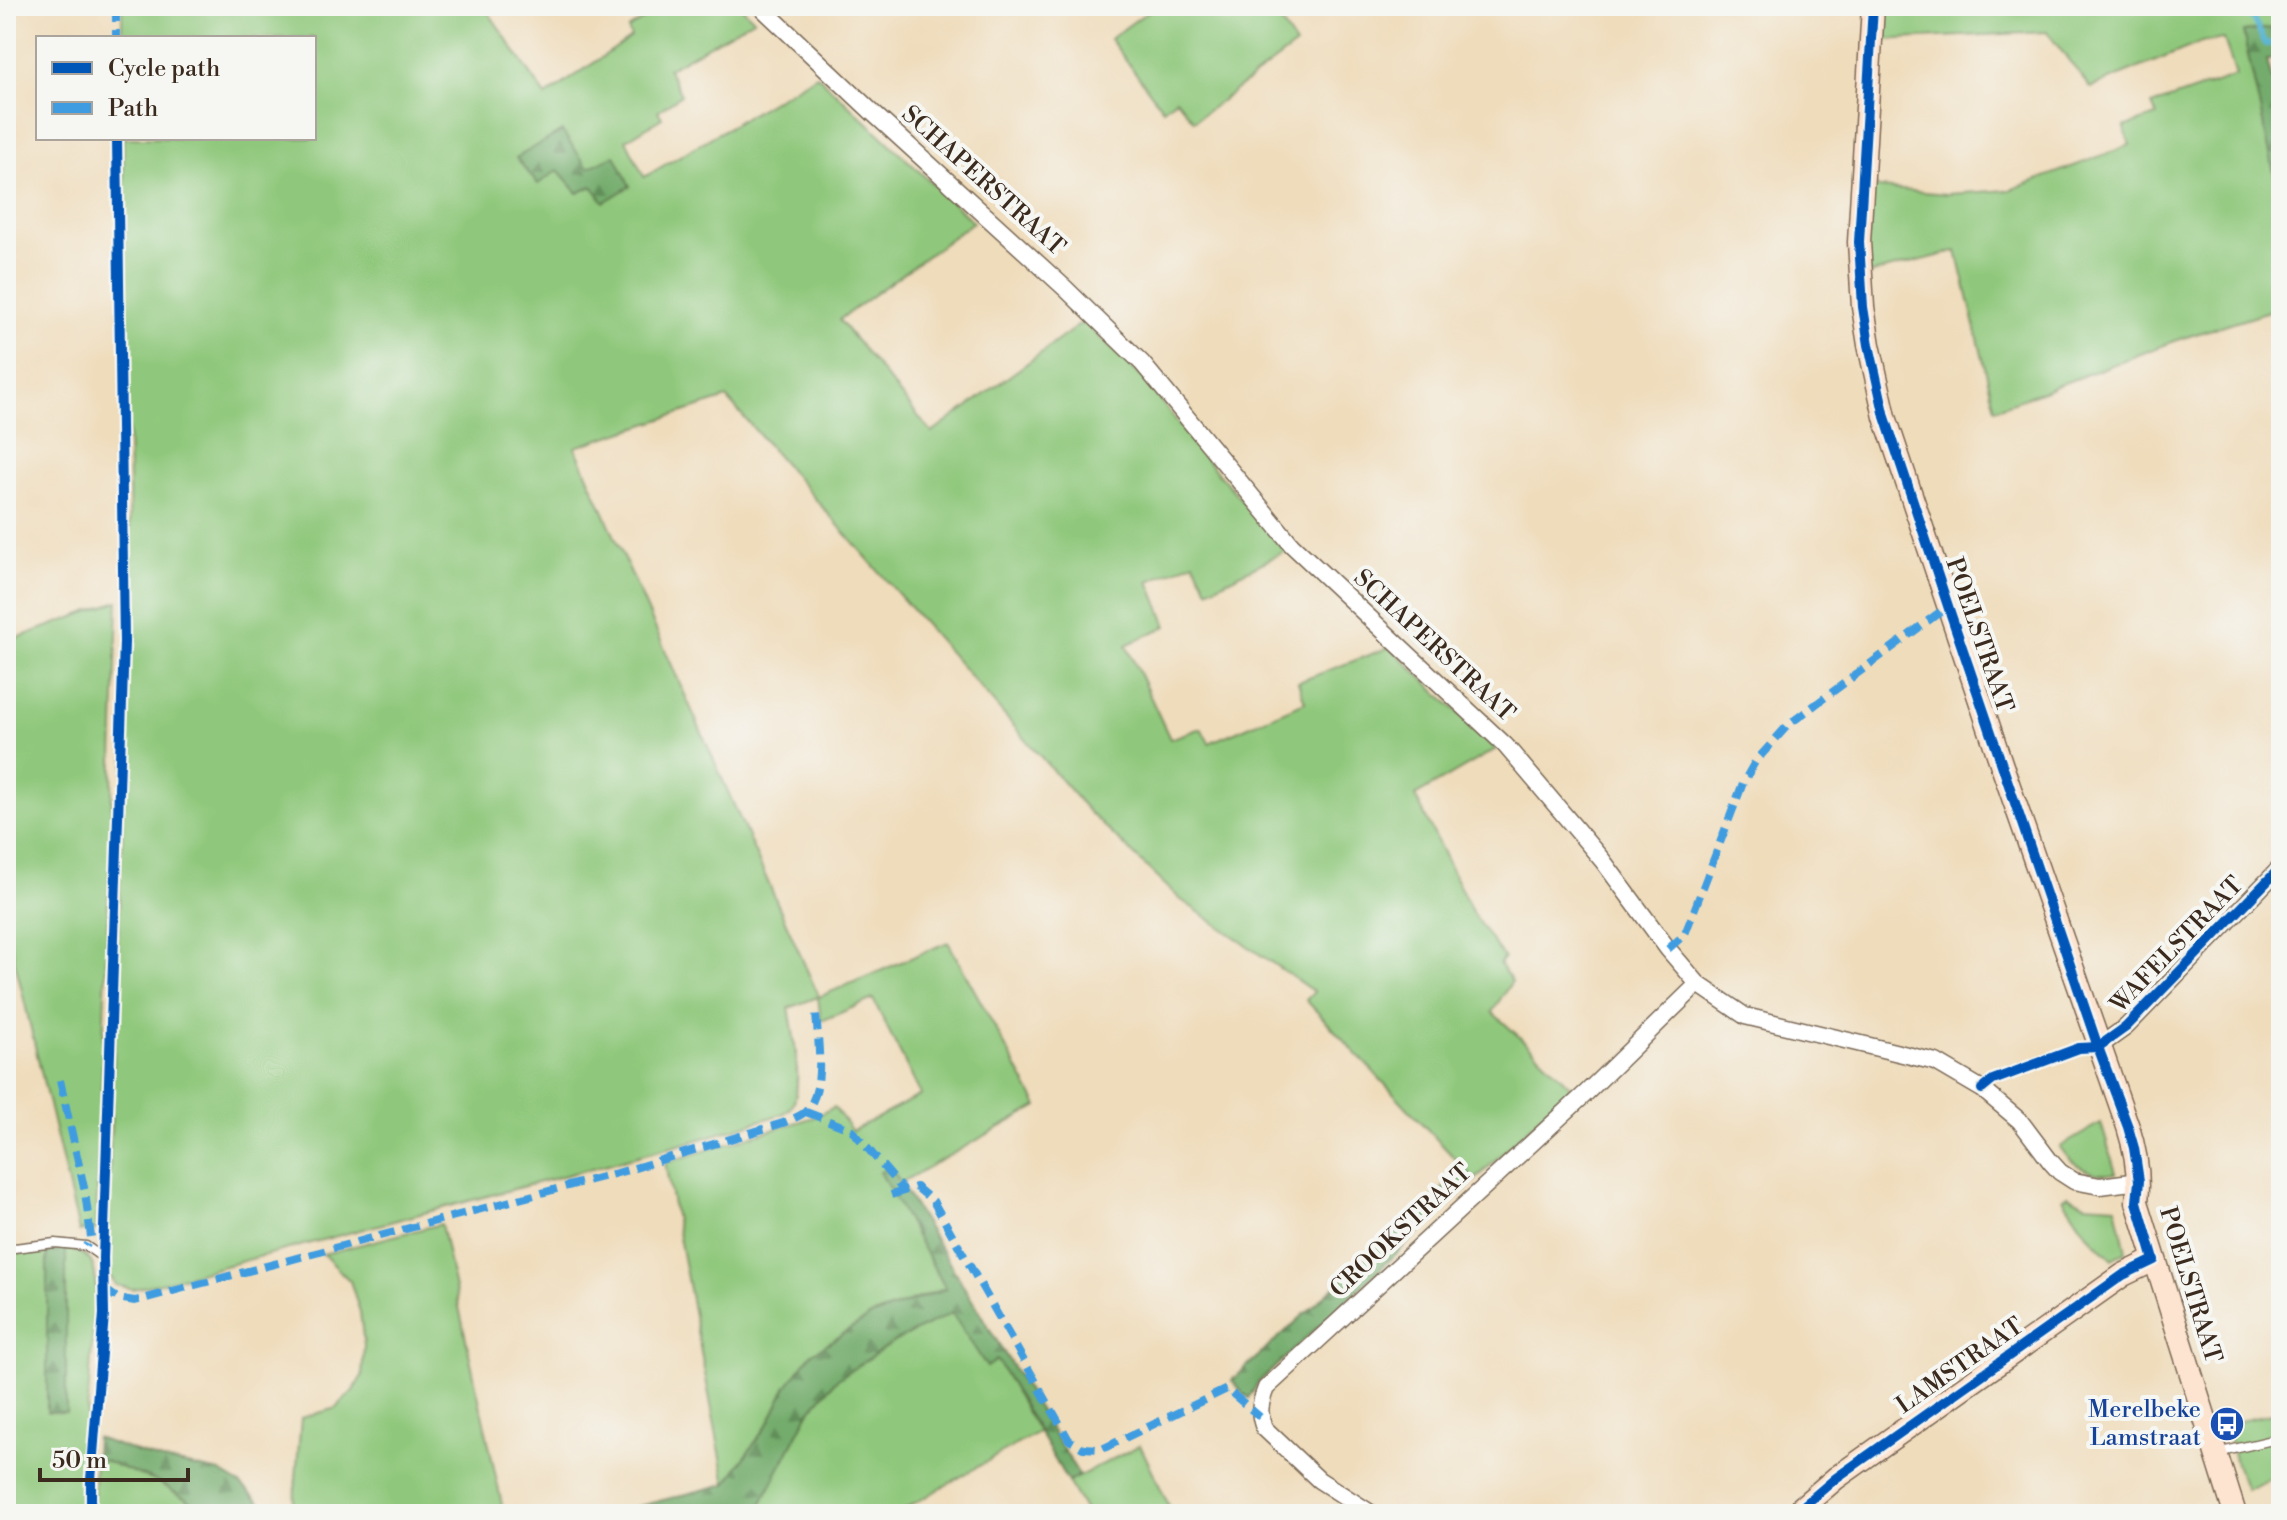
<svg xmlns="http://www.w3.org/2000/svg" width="2287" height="1520" viewBox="0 0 2287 1520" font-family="'Libre Bodoni',serif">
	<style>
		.green { fill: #8fc87c; stroke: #65794d; stroke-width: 2 }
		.forest { fill: url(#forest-firs); stroke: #576b45; stroke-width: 2 }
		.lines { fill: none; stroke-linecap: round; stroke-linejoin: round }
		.stream { stroke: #56b5d4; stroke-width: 6 }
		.lane-casing { stroke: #7a6855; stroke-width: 11 }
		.street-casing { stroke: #7a6855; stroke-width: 19 }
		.secondary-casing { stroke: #7a6855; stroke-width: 25 }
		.lane { stroke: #fff; stroke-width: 8 }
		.street { stroke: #fff; stroke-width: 16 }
		.secondary { stroke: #fde4d1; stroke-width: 22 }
		.quiet { stroke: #3f9ce0; stroke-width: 8; stroke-dasharray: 16 8; stroke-linecap: butt }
		.cycleway-casing { stroke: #f6f6f2; stroke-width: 15 }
		.cycleway { stroke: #0057b8; stroke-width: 10 }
		.labels { text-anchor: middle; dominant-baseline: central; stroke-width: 8; stroke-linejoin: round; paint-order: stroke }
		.street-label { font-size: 24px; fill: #3b2a1e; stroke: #f6f6f2 }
		.transit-label { font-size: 24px; fill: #164399; stroke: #f6f6f2; text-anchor: end }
	</style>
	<defs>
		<pattern id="forest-firs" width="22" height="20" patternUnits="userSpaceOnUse" patternTransform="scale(2)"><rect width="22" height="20" fill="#73ac6c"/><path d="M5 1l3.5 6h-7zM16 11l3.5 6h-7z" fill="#608c58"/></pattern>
	</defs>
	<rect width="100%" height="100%" fill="#f6f6f2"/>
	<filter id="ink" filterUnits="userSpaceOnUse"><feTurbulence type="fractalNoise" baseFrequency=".0125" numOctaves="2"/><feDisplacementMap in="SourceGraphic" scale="16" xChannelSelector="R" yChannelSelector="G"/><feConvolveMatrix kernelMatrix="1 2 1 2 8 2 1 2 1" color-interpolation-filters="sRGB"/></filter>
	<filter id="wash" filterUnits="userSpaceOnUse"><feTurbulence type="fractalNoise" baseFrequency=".006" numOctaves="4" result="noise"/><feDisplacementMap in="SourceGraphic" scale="32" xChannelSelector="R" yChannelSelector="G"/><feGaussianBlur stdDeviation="1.8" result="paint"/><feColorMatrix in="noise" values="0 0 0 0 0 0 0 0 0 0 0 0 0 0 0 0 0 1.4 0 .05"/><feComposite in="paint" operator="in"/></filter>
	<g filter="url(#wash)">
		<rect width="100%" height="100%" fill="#efdcbb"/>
		<g class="green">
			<path d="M122,6H484L546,96L631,37L628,29L666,6H740L754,19L668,69L681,95L658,111L662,118L626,140L644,177L817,75L973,222L839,320L932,433L1083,322L1144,379L1205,458L1286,551L1208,590L1194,562L1149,581L1167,626L1126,645L1170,739L1201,728L1209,743L1305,702L1298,682L1390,647L1496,749L1415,796L1473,914L1504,958L1499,964L1512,981L1492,1012L1536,1052L1571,1087L1475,1180L1306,1000L1314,992L1180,899L1089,812L727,398L575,447L819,997L948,942L1038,1106L900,1183L890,1166L946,1288L871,1316L787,1386L770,1421L726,1484L665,1163L814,1117L834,1107L852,1131L921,1095L873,999L821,1021L818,997L789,1008C793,1029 803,1087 792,1106C790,1110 786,1112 782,1114L694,1141L157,1284L133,1289L115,1285L107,1269L106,1255L131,597L123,138H314V38H122Z"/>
			<path d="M1155,6H1270L1296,45L1194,121L1176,99L1163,109L1110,39Z"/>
			<path d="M1881,6H2281V27L2243,32L2277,185L2281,184V307L2180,339L1995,409L1957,251L1865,275L1871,183L1879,188L1947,194L2010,190L2130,145L2124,127L2157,116L2152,105L2236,76L2224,39L2202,42L2090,88L2047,32L1878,40Z"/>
			<path d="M118,601L109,888L96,1230L79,1231L6,924V642Z"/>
			<path d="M2101,1123L2116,1173C2093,1178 2073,1167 2060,1147Z"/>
			<path d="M2068,1195L2085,1204L2116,1206L2126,1251L2112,1259L2087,1234L2063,1198Z"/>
			<path d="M441,1224L504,1514H293L301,1418L336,1408L353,1391L362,1376L364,1346L360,1312L350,1281L323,1254Z"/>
			<path d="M47,1249V1411L66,1412V1249C94,1254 95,1265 96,1291L84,1456L83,1514H6V1252Z"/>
			<path d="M952,1313L987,1366L997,1360L1038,1432L896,1514H756L809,1412L836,1380L895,1341Z"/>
			<path d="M2281,1412V1474L2246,1490L2236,1464L2226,1424Z"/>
			<path d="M1140,1445L1173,1514H1087L1068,1482Z"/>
			<path d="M95,1457L158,1482L210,1514H93Z"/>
		</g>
		<g class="forest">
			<path d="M2281,27V58L2267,60L2281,116V184L2277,185L2243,32Z"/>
			<path d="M562,131L588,168L615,155L630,186L604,202L592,186L578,193L558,170L538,184L516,158Z"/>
			<path d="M890,1166L1079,1475L1068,1482L997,1360L987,1367L952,1313L895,1341L836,1380L809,1412L756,1514H608L726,1484L770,1421L787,1386L811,1354L871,1316L946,1289L880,1172Z"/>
			<path d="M1464,1169L1475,1180L1258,1383L1249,1398L1243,1394L1232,1380Z"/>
			<rect x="47" y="1249" width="19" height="163"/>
			<path d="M96,1438L158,1459L220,1472L240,1484L273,1514H210L158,1482L95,1457Z"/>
		</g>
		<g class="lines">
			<path class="stream" d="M2236,6L2253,19L2266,44L2281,42"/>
		</g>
	</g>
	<g filter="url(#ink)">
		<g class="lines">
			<g class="lane-casing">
				<g id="lane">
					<path d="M6,1249L55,1243L86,1246L103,1258"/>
					<path d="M2217,1453L2281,1438"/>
				</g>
			</g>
			<g class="street-casing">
				<g id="street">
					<path d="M760,6L873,113L1066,289L1142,363L1292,545L1505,745L1603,861L1668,949L1698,984L1745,1016L1936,1062L1982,1089L2020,1121L2050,1161L2060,1172L2074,1181L2100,1186L2139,1181"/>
					<path d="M2098,1047L2126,1027L2281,867"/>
					<path d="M1372,1514L1319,1480L1264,1428C1258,1413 1260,1403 1266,1388L1585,1094L1698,984"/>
				</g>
			</g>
			<g class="secondary-casing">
				<g id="secondary">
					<path d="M1873,6L1859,242L1863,307L1869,345L1885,417L2002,766L2128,1127C2136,1152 2140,1176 2137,1202L2235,1514"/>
					<path d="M1794,1514L1836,1478L2123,1275L2154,1260"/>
				</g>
			</g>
			<use href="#lane" class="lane"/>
			<use href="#street" class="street"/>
			<use href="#secondary" class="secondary"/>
			<g class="quiet">
				<path d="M116,6V38"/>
				<path d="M1668,949L1685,934L1743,783L1755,762L1788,725L1948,606"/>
				<path d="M60,1080L85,1192L91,1237L86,1246"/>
				<path d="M806,1112L852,1130L904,1191"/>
				<path d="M891,1195L916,1187L933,1201L1069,1440L1083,1448L1102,1449L1227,1389L1260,1417"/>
				<path d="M103,1288L117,1298L135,1301L628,1170L783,1123C790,1120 801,1116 806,1111C826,1090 818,1041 816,1014"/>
			</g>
			<g class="cycleway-casing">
				<g id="cycleway">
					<path d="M2098,1047L2126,1027L2281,867"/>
					<path d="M1982,1089L1993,1080L2079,1048L2098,1047"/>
					<path d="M91,1514V1480L104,1314L103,1258L124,642L117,138"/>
					<path d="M1794,1514L1836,1478L2123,1275L2154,1260L2137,1202L2139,1181L2134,1148L2128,1127L2098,1047L1948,606L1885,417L1869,345L1863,307L1859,242L1873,6"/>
				</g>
			</g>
			<use href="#cycleway" class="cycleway"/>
		</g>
	</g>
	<defs>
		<g id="bus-disc" transform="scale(1.8)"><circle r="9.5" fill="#1a4fb4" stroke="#f6f6f2"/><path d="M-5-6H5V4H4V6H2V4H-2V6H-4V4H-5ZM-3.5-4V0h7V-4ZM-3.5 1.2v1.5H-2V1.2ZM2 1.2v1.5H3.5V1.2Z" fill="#fff"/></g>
	</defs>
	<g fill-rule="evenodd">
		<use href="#bus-disc" x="2227" y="1424"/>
	</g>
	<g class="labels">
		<g class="street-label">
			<text transform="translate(983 181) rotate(42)">SCHAPERSTRAAT</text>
			<text transform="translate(1979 635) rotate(71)">POELSTRAAT</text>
			<text transform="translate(1434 646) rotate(43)">SCHAPERSTRAAT</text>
			<text transform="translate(2177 945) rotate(-46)">WAFELSTRAAT</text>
			<text transform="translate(1401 1231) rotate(-43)">CROOKSTRAAT</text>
			<text transform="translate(2190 1285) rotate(73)">POELSTRAAT</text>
			<text transform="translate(1960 1366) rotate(-35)">LAMSTRAAT</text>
		</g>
		<g class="transit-label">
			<text x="2201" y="1410">Merelbeke<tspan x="2201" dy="28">Lamstraat</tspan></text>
		</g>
	</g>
	<rect width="2287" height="1520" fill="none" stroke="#f6f6f2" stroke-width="32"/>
	<rect x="36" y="36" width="280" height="104" fill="#f6f6f2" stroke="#aba49d" stroke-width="2"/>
	<rect x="52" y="62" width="40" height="12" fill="#0057b8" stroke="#aba49d" stroke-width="2"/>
	<text x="108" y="76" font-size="24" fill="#3b2a1e">Cycle path</text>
	<rect x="52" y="102" width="40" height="12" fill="#3f9ce0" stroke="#aba49d" stroke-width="2"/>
	<text x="108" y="116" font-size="24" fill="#3b2a1e">Path</text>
	<path d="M40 1468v12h148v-12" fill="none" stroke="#3b2a1e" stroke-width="4"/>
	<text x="52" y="1468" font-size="24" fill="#3b2a1e" stroke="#f6f6f2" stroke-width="6" paint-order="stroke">50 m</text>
</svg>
